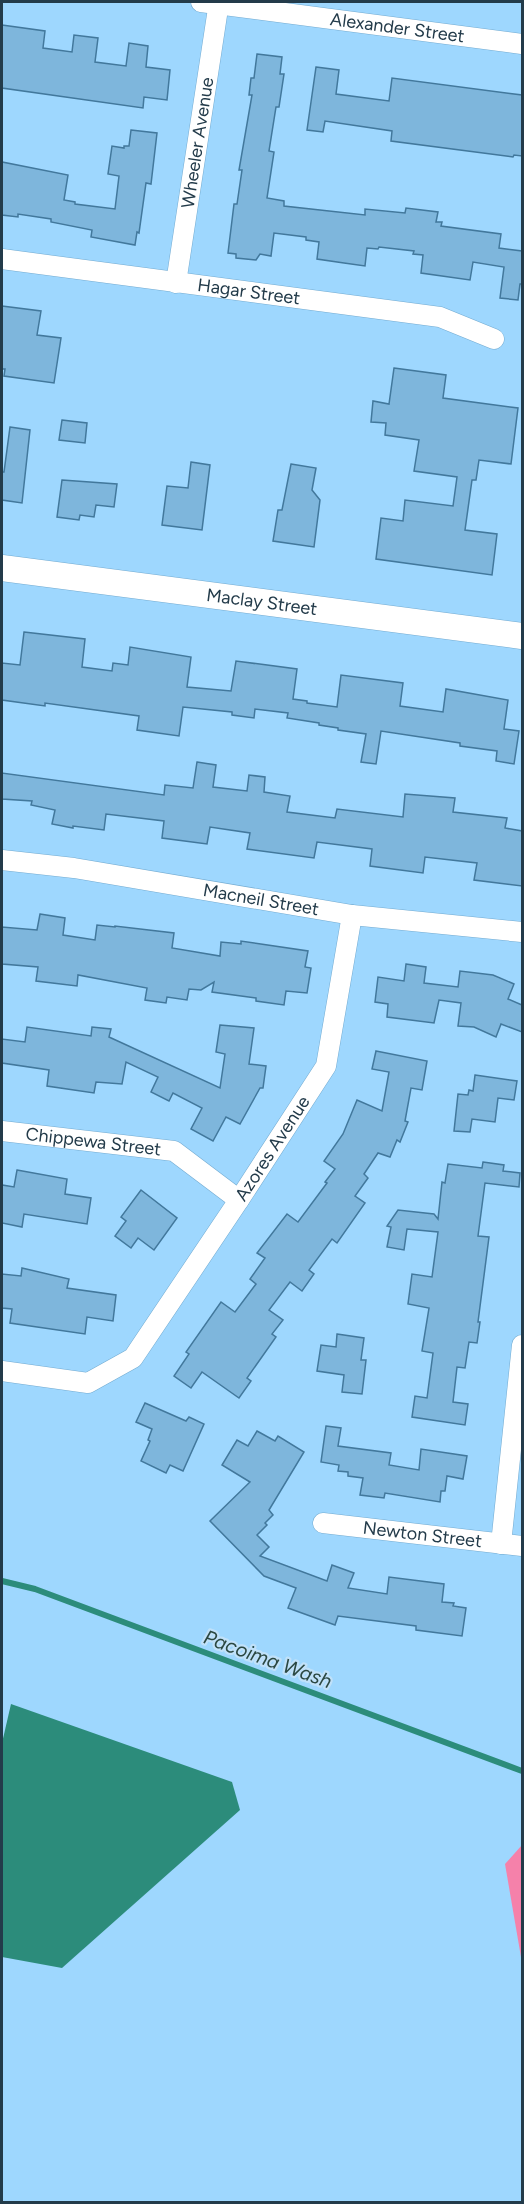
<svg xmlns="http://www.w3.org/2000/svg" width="524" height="2204" viewBox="0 0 524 2204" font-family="Figtree,sans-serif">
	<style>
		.green { fill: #f581aa }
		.water { fill: #2c8c7b }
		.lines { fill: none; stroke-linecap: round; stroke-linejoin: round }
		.stream { stroke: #2c8c7b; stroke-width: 6 }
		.building { fill: #7eb6dc; stroke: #42789c; stroke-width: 1.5 }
		.minor-casing { stroke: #73abd1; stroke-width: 21 }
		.tertiary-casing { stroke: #73abd1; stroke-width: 27 }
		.minor { stroke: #fff; stroke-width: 20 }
		.tertiary { stroke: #fff; stroke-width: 26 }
		.labels { text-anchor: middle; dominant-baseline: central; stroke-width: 4.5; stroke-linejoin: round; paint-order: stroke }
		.street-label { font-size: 18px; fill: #233b4a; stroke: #c0e1f9 }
		.water-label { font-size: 20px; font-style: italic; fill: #2b4842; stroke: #c0e1f9 }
	</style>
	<rect width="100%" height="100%" fill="#9ed7fe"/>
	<path class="green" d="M522,1845V1963L505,1864Z"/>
	<path class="water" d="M11,1704L232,1782L240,1810L62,1968L2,1957V1743Z"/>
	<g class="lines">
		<path class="stream" d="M2,1581L35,1589L522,1771"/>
	</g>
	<g class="building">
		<path d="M2,25L45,31L43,48L72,52L74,35L98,38L95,62L126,66L129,43L148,46L146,67L170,70L167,100L144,97L143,108L2,88Z"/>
		<path d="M257,54L282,57L280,74H284L279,107H276L269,151L274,152L267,198L284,201V206L365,215V209L405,213L406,208L438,212L436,222H442L441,226L501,234L499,248L522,251V284H520L518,300L500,298L504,267L473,262L470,280L421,273L423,255L413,254L414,251L379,247L378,249L367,248L365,266L344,263L317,259L319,242L306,240V237L274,233L271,256L260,254L256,260L236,258V254L228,253L234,204H237L242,170H239L252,95H249L251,78H254Z"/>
		<path d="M316,67L339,70L336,94L389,101L392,78L522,95V156L514,155L513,157L391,141L392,131L325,121L323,132L307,130Z"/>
		<path d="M131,130L157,133L151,184L146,183L139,233L137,232L135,245L91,237L92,230L51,222V219L18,214V217L2,215V162L68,175L64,200L75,202V204L115,209L119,176L108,174L112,146L124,148V146H129Z"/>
		<path d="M2,306L41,311L37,335L61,338L54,383L4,376L5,369H2Z"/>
		<path d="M394,368L446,375L443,398L518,408L511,464L479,460L476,480H472L465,530L497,534L492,575L376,559L381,518L403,521L405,500L453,506L457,477L414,471L419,440L385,435L386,423L371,422L373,401L389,404Z"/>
		<path d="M62,420L87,423L85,443L59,440Z"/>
		<path d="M10,427L30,430L22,503L2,500V472H4Z"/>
		<path d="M191,462L210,465L202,530L162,525L167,486L188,488Z"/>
		<path d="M291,464L316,468L312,490L320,500L314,547L273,541L278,510H282Z"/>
		<path d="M62,480L117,484L114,507L96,505L94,517L80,515L79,520L57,517Z"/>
		<path d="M24,632L85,639L82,667L112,671L113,663L128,665L130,647L191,657L187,687L231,691L236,661L297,669L293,699L307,701V703L337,707L341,675L403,683L400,706L443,712L446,689L508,700L504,729L519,731L514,764L496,761L497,751L460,746V743L381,731L376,764L361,762L366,734L338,730V728L319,725V723L287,718L288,713L255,709L254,718L232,715V712L183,707L179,736L137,730L139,716L45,703V706L2,700V663L20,665Z"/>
		<path d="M197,762L216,765L213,787L247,791L249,775L265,777L264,792L290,796L287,812L335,818L337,809L403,817L405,794L455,798L453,812L507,818L505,828L522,831V886L474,880L477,863L425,857L423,873L370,866L372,849L317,842L314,858L247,849L250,833L210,827L207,844L162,838L164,821L106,814L104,830L73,826V828L52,824L55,810L31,805L32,801L2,799V773L164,795L165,785L193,788Z"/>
		<path d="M40,914L65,918L63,935L95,940L97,925L115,927V926L174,933L172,948L220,956L221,942L241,944V941L308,951L305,967L311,968L307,993L286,991L284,1005L256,1001V998L212,992L214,982L201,990L189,989L187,1000L167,997L166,1003L145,1000L147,988L78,975L77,986L36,981L38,967L2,964V927L37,930Z"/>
		<path d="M406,964L426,967L424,983L458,987L460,971L493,975L514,984L508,999L522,1005V1032L501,1024L496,1037L474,1027L458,1026L461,1003L439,1000L434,1023L387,1017L388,1004L375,1002L378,977L404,981Z"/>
		<path d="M220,1025L254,1028L249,1064L266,1066L263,1088H260L240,1124L226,1117L213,1141L191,1129L202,1108L173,1093L169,1101L151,1092L158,1077L126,1062L122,1084L96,1082L94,1093L47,1086L49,1070L2,1063V1039L25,1042L27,1027L91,1036L92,1027L111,1029L109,1037L220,1088L225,1054L216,1052Z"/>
		<path d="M376,1051L427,1061L422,1090L411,1088L405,1121L408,1122L400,1142L397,1140L390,1157L378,1153L364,1174L368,1178L355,1196L365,1203L337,1243L332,1239L309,1270L314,1274L302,1291L290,1282L269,1310L283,1320L272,1334L276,1337L247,1378L251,1381L239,1398L202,1372L191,1388L174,1376L189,1354L186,1352L221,1302L235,1312L256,1284L250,1279L265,1258L257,1253L287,1214L298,1222L327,1183L325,1182L335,1169L324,1161L343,1134L357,1100L382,1111L389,1072L372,1069Z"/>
		<path d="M475,1075L517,1081L514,1100L498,1098L495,1122L472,1119L470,1132L454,1131L458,1094L468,1095L469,1090L473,1091Z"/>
		<path d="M483,1162L504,1165L503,1171L520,1173L519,1187L485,1183L478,1236L489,1237L478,1322H480L477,1343L469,1342L465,1368L457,1367L453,1402L468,1404L465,1425L412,1417L415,1396L427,1398L433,1353L422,1351L429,1308L408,1304L412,1274L432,1277L438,1232L407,1229L404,1250L387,1247L391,1227L387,1226L398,1210L434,1214L438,1219L442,1182L445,1183L448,1164L482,1168Z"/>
		<path d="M17,1170L67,1179L65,1194L91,1198L87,1224L24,1214L22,1227L2,1223V1185L14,1187Z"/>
		<path d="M141,1190L177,1218L154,1250L138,1238L131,1248L115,1236L126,1221L121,1217Z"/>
		<path d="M22,1268L69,1279L67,1288L116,1295L113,1321L87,1317L85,1334L10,1323L12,1309L2,1308V1274L21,1276Z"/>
		<path d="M337,1334L364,1338L361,1360H366L362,1394L342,1392L344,1375L317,1371L321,1345L336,1347Z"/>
		<path d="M145,1403L186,1421L189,1417L204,1424L183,1471L170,1465L166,1473L141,1461L150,1441L148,1440L152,1429L136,1422Z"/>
		<path d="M326,1426L341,1428L338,1446L391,1453L389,1465L419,1470L421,1449L467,1456L463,1479L447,1476L445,1491H441L440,1502L385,1493L384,1498L360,1495L363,1478L348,1476V1472L338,1471L339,1465L321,1462Z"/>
		<path d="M257,1431L275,1441L278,1436L304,1452L269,1510L273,1515L265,1523L267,1525L257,1535L269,1547L260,1556L327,1581L332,1565L354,1573L348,1588L387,1594L389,1577L444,1584L442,1602L454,1603L453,1606L466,1608L462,1636L416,1630V1626L338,1616L335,1625L288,1608L296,1588L264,1576L210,1521L250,1482L222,1465L237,1440L248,1446Z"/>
	</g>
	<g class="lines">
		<g class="minor-casing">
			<g id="minor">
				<path id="s1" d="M201,2L522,44"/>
				<path id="s2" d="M2,259L440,317L494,339"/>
				<path id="s3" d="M176,283L219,2"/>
				<path id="s4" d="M2,860L74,868L352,915L522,932"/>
				<path id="s5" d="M2,1131L174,1151L239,1200"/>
				<path id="s6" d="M2,1371L88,1383L133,1358L239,1200L326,1066L352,915"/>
				<path id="s7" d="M323,1523L522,1546"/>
				<path d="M501,1544L522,1345"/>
			</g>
		</g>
		<g class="tertiary-casing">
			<g id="tertiary">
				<path id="s8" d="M2,568L522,636"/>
			</g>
		</g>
		<use href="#minor" class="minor"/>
		<use href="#tertiary" class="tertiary"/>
	</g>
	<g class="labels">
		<g class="street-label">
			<text stroke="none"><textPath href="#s1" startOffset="198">Alexander Street</textPath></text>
			<text stroke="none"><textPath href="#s3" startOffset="142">Wheeler Avenue</textPath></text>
			<text stroke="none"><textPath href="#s2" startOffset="249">Hagar Street</textPath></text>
			<text stroke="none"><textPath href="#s8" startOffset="262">Maclay Street</textPath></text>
			<text stroke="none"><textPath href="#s4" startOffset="262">Macneil Street</textPath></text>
			<text stroke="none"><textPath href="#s5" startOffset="92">Chippewa Street</textPath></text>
			<text stroke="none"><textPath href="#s6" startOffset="390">Azores Avenue</textPath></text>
			<text stroke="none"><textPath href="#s7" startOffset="100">Newton Street</textPath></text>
		</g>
		<g class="water-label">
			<text transform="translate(268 1659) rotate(20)">Pacoima Wash</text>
		</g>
	</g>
	<rect width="524" height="2204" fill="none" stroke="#233b4a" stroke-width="6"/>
</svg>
